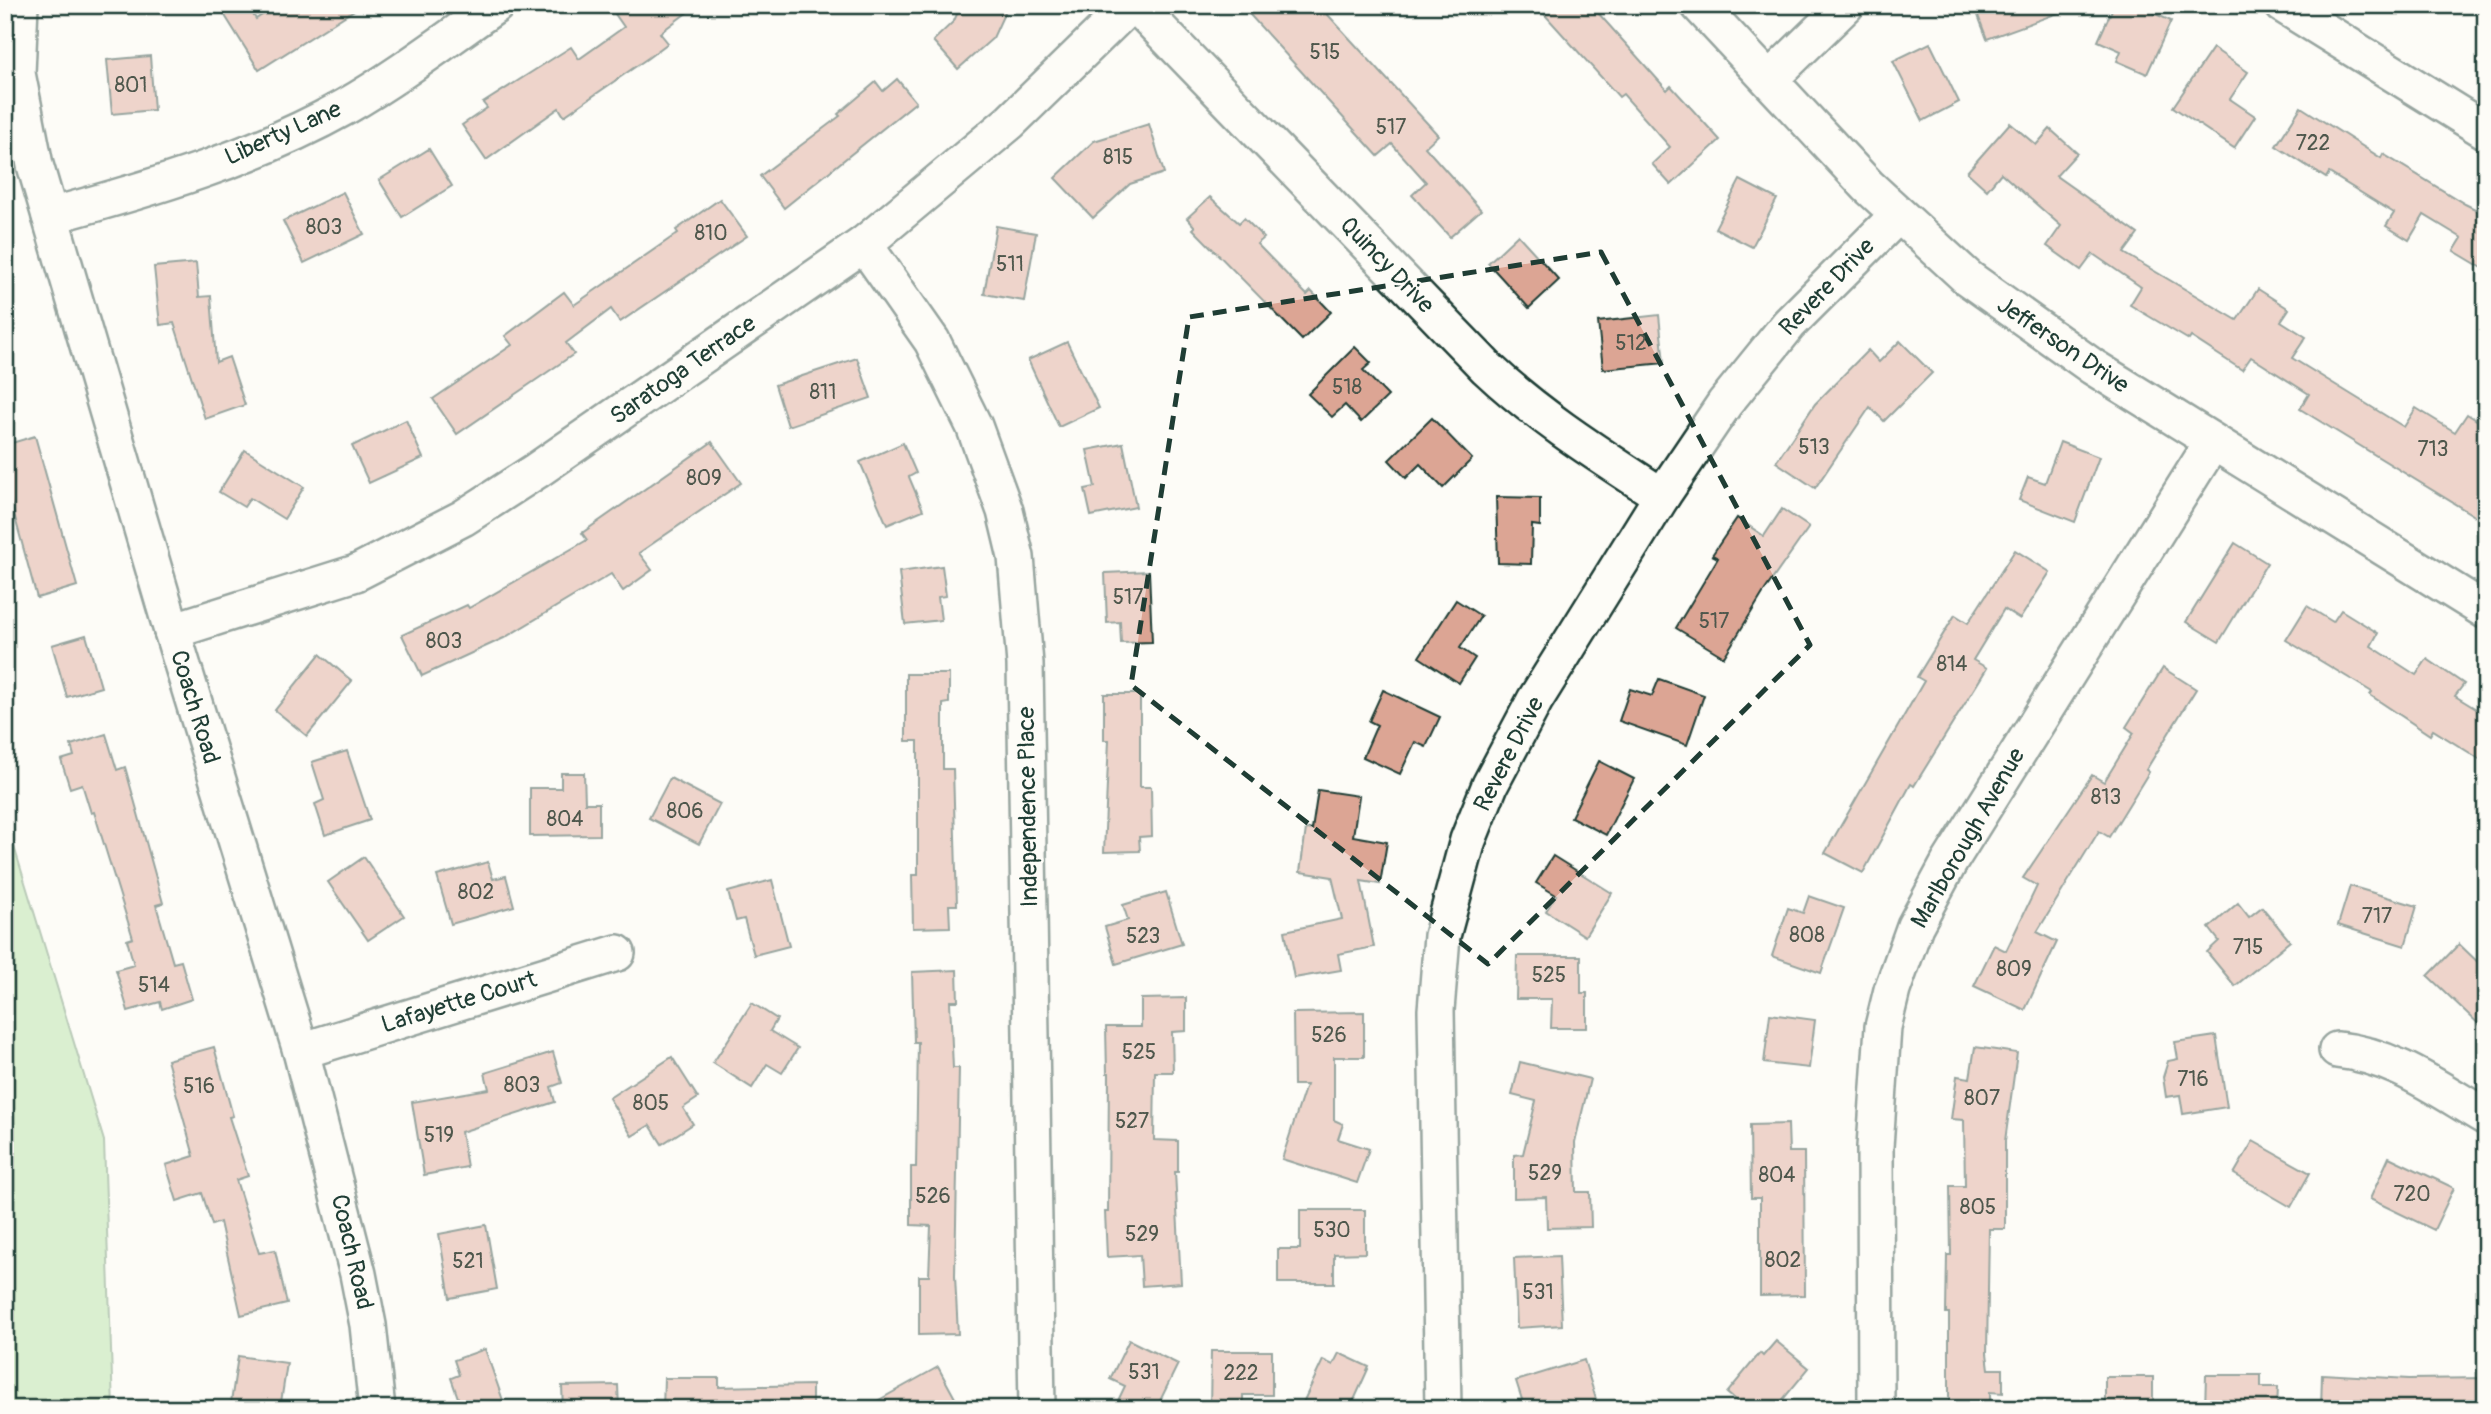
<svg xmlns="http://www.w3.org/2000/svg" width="2491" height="1414" viewBox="0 0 2491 1414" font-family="Pangolin,sans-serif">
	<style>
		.green { fill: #afe0a1; stroke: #678e6a; stroke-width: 2 }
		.building { fill: #dca594; stroke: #1f3d34; stroke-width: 2 }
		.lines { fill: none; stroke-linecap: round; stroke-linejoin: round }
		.street-casing { stroke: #1f3d34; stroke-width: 40 }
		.street { stroke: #fdfcf7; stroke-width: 35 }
		.marked { fill: none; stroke: #1f3d34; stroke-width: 5; stroke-dasharray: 14 9; stroke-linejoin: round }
		.labels { text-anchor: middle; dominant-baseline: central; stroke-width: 5; stroke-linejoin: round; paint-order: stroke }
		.number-label { font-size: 21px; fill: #4e574c }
		.street-label { font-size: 24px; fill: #1f3d34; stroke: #fdfcf7 }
	</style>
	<rect width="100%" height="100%" fill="#fdfcf7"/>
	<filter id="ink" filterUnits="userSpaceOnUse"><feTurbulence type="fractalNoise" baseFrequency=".0143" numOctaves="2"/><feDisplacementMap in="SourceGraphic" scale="14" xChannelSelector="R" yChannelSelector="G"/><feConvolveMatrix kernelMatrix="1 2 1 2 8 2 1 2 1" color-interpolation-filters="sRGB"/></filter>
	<g filter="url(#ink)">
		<path class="green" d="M5,817L104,1141L113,1409H5Z"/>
		<g class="building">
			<path d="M237,5H247L256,19L277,5H362L259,70L224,14Z"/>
			<path d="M627,5H697L660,33L668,43L648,58L564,116L559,108L486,160L462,125L487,108L483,103L571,47L579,59L624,27L615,14Z"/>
			<path d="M961,5H1008L993,38L958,69L933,41L954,21Z"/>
			<path d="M1241,5H1319L1438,135L1425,147L1481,210L1450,237L1412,195L1426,182L1392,144L1378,156Z"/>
			<path d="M1536,5H1591L1667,90L1671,86L1720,140L1671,185L1652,164L1670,147L1623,94L1619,97Z"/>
			<path d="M1974,5H2071L2072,8L1987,39Z"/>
			<path d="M2114,5H2136L2171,21L2147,74L2117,61L2121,51L2098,41Z"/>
			<path d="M1930,43L1959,102L1923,121L1893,61Z"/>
			<path d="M2213,48L2248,72L2230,99L2255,116L2234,148L2173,107Z"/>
			<path d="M150,56L154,110L112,114L107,60Z"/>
			<path d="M897,79L916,102L784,208L760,176L840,116L838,114L876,82L883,91Z"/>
			<path d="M2301,107L2381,158L2383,154L2465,204L2479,211L2486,200V270L2454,251L2462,238L2424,215L2409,240L2386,226L2394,213L2329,173L2326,178L2276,146Z"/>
			<path d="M2010,123L2036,145L2050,129L2077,153L2056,176L2138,234L2124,253L2237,320L2258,289L2289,309L2281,321L2306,337L2292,358L2404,427L2416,408L2455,432L2467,414L2486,426V523L2300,409L2309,394L2251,357L2242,370L2191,337L2189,340L2130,305L2141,287L2093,254L2081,270L2047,246L2061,226L2001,173L1987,190L1967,172Z"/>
			<path d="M1149,124L1164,173L1130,184L1093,218L1055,178L1094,141Z"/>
			<path d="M429,149L452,186L402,217L379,180Z"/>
			<path d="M1740,180L1777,199L1752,247L1715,228Z"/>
			<path d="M343,192L364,234L304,263L283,221Z"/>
			<path d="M1210,197L1239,223L1244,218L1264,238L1257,244L1307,295L1311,291L1331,312L1302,340L1193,229L1195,227L1187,218Z"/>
			<path d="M720,199L747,236L620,322L611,309L566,343L574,354L457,434L433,399L512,345L505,336L564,292L574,305L678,233L676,230Z"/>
			<path d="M996,226L1036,233L1024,301L984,294Z"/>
			<path d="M1518,235L1559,280L1529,308L1488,263Z"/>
			<path d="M196,263L199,297L211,296L216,362L229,357L245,405L205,419L174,323L160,325L154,267Z"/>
			<path d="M1659,315L1664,363L1603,369L1598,322Z"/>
			<path d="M1900,341L1932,373L1884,421L1870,407L1815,488L1776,462L1815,404L1868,350L1879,362Z"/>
			<path d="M1067,342L1099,408L1059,427L1028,360Z"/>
			<path d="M1355,347L1371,363L1363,370L1388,396L1361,422L1345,405L1332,417L1308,394Z"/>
			<path d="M857,358L871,398L788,426L775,385Z"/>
			<path d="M1432,418L1472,459L1443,488L1420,464L1406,478L1389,460Z"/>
			<path d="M406,420L423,458L369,483L352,446Z"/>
			<path d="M35,436L77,586L37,598L5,481V445Z"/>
			<path d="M712,442L741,483L639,553L652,570L623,591L611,574L504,638L422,676L402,635L467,605L469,608L587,540L582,533Z"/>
			<path d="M2060,442L2099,457L2075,522L2019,500L2028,477L2045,483Z"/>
			<path d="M903,443L916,473L909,477L923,510L887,525L860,462Z"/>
			<path d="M1123,443L1136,507L1091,516L1085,489L1095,487L1087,450Z"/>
			<path d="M245,450L304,487L284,519L250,498L244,507L219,492Z"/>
			<path d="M1496,497L1540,498V526L1532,525L1531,564L1498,563Z"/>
			<path d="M1782,509L1809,527L1765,590L1724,657L1676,628L1718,558L1712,555L1737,518L1764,536Z"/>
			<path d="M2235,543L2267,563L2219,642L2186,622Z"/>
			<path d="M2015,550L2050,572L2020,619L2004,609L1973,660L1987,668L1914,786L1911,784L1863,873L1825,853L1924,681L1917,677L1955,615L1968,623Z"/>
			<path d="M942,566L946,596L938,597L941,620L905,624L899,572Z"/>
			<path d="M1149,571L1152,642L1121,643L1120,622L1107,623L1105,573Z"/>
			<path d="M1456,600L1481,616L1460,648L1475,658L1459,683L1419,657Z"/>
			<path d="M2307,606L2333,622L2341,610L2378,633L2371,646L2416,675L2427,659L2464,684L2455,696L2486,715V763L2433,730L2430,735L2370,695L2372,692L2286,640Z"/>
			<path d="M86,635L101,687L67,697L52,645Z"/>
			<path d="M320,654L352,681L307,736L275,710Z"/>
			<path d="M2163,668L2196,689L2146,770L2149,772L2109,837L2099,831L2037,932L2057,942L2025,1010L1974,986L1994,945L2006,951L2037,886L2023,878L2092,775L2104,782L2134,733L2126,727Z"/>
			<path d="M906,674H949V703L943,704V769H953L957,905H949L950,927L913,928L912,875H918V741H906Z"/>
			<path d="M1659,679L1704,695L1687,745L1619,721L1630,689L1652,696Z"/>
			<path d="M1383,690L1440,717L1426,747L1415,742L1400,774L1363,757L1377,725L1369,721Z"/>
			<path d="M1104,694H1140V787H1151L1152,836L1139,837L1140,851L1104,852L1109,740H1104Z"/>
			<path d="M106,734L117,770L125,767L163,903L156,905L173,963L181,961L192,999L162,1009L160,1002L128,1011L116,970L134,965L127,940L133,938L94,812L91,813L82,784L70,788L61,760L74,756L71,745Z"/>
			<path d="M347,751L370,820L325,835L315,804L324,800L312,762Z"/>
			<path d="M1599,761L1634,779L1606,835L1571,817Z"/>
			<path d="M561,773H584L585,803H599V835L530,836V788H561Z"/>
			<path d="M670,778L720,804L699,844L649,818Z"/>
			<path d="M1318,790L1359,796L1353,836L1387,842L1380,884L1361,881L1374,947L1338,954L1341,970L1294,978L1285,931L1342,919L1332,877L1300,872L1306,829L1312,830Z"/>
			<path d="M1553,856L1612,893L1585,936L1546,911L1556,895L1536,883Z"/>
			<path d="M364,857L404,916L368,940L328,882Z"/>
			<path d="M488,862L493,879L506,876L514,906L451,924L437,876Z"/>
			<path d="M772,880L789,946L754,955L744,919L736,921L728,892Z"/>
			<path d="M2350,886L2417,906L2405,946L2338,925Z"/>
			<path d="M1166,892L1182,944L1116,964L1105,927L1128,920L1123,905Z"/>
			<path d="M1809,896L1844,908L1821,973L1772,956L1788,908L1803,913Z"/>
			<path d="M2238,903L2249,917L2262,907L2290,941L2235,986L2207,952L2219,941L2209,928Z"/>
			<path d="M2459,944L2486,970V1031L2428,976Z"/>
			<path d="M1517,956H1581V993H1587V1028H1551L1552,999H1516Z"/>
			<path d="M957,970L958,1001H950L953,1068H959L955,1276L958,1334L919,1335V1276H929L931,1226L911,1225V1167H916L918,1042H914L912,972Z"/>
			<path d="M1186,998V1031L1172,1032L1173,1072H1155L1154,1140L1178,1141V1172H1175L1181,1283L1142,1286L1140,1255L1107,1257L1105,1212H1108L1109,1073H1107L1106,1027H1141V999Z"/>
			<path d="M752,1003L777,1019L770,1031L798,1048L782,1073L767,1064L752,1088L713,1063Z"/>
			<path d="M1364,1012V1057H1334V1120L1343,1124L1338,1139L1369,1149L1357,1183L1282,1159L1306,1085H1294L1293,1013Z"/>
			<path d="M1770,1014L1815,1020L1809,1068L1764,1063Z"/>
			<path d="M2216,1036L2227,1107L2183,1114L2180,1095L2166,1097L2163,1077L2168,1061L2178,1059L2175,1042Z"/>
			<path d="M214,1047L233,1116L229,1117L248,1176L236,1180L259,1253L275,1250L287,1304L241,1315L220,1222L212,1225L202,1193L177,1201L166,1165L194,1156L167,1060Z"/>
			<path d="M1975,1047L2017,1053L2005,1141V1229H1989L1987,1353L1989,1369H2003V1393L1990,1392V1409H1949V1313H1946L1947,1255H1951L1950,1186H1965L1964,1120L1951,1119L1957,1076L1970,1078Z"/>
			<path d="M553,1052L562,1083L551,1087L555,1102L461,1132L467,1167L424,1175L412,1102L489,1089L485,1073Z"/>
			<path d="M672,1057L698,1098L683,1108L693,1124L662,1144L650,1125L632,1136L609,1098Z"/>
			<path d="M1520,1062L1590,1079L1575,1142L1576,1192H1590L1591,1227L1547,1228L1546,1197L1514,1198V1155L1523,1154L1536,1101L1512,1095Z"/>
			<path d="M1788,1124L1789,1152H1804L1805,1295L1760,1296V1198H1751L1750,1125Z"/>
			<path d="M2253,1141L2310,1173L2291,1207L2234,1174Z"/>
			<path d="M2389,1157L2454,1188L2434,1230L2370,1199Z"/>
			<path d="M1300,1210H1365V1253L1334,1254V1283H1278V1249H1300Z"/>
			<path d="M486,1225L497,1289L450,1298L439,1234Z"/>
			<path d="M1559,1256L1562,1325L1517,1328L1514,1258Z"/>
			<path d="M1129,1340L1178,1364L1156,1409H1114L1125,1386L1110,1379Z"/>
			<path d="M1776,1341L1809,1368L1775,1409H1746L1727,1393L1760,1353L1763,1356Z"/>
			<path d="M485,1349L506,1409H462L451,1378L459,1375L454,1360Z"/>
			<path d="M1211,1351H1272V1395H1243V1409H1210Z"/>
			<path d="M1339,1353L1369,1367L1350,1409H1300L1323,1360L1333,1365Z"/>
			<path d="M238,1356L287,1363L280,1409H230Z"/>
			<path d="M1584,1360L1599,1409H1525L1516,1381Z"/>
			<path d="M938,1367L961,1409H863Z"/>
			<path d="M2322,1374L2409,1379L2486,1378V1409H2321Z"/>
			<path d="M2206,1375H2261V1387H2278L2277,1409H2205Z"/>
			<rect x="2105" y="1377" width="48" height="32"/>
			<path d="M664,1378H719V1387L812,1385V1409H663Z"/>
			<path d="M618,1385L619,1409H563L562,1386Z"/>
		</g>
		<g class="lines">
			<g class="street-casing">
				<g id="street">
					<path d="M20,5L17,73L35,165L172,631L301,1051L358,1274L368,1325L377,1409"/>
					<path d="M1136,5L1487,368C1540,418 1601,456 1662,496"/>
					<path d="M1699,5L1868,186L1968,278L2093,367L2486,611"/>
					<path d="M2283,5L2486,131"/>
					<path d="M1770,79L1846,5"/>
					<path d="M50,216C150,189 254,158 345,107C397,77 446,40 496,5"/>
					<path d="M864,244L932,341L974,426L1005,511L1016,557L1025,664L1037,1409"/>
					<path d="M172,631L356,573L463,518L536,471L864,244L1010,122L1130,5"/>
					<path d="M2337,1050C2393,1055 2438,1089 2486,1117"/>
					<path d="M301,1051L617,953"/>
					<path d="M1443,1409L1436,1010L1442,936L1468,840L1490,785L1535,700L1662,496L1725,403L1789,324L1898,215"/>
					<path d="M1876,1409L1875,1147L1883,1027L1892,990L1915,926L1949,863L2212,443"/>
				</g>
			</g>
			<use href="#street" class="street"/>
		</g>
	</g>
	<path d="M0 0H2491V1414H0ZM1601,252L1810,645L1488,964L1131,685L1189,317Z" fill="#fdfcf7" fill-opacity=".55" fill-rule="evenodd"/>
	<path class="marked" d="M1601,252L1810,645L1488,964L1131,685L1189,317Z"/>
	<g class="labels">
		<g class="number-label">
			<text x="1325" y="52">515</text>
			<text x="131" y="85">801</text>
			<text x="1391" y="127">517</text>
			<text x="2313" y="143">722</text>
			<text x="1118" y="157">815</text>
			<text x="324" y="227">803</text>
			<text x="711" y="233">810</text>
			<text x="1010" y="264">511</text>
			<text x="1631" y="343">512</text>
			<text x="1347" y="387">518</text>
			<text x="823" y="392">811</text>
			<text x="1814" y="447">513</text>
			<text x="2433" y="449">713</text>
			<text x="704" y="478">809</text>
			<text x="1128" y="597">517</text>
			<text x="1714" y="621">517</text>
			<text x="444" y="641">803</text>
			<text x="1952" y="664">814</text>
			<text x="2106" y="797">813</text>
			<text x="685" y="811">806</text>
			<text x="565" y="819">804</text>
			<text x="476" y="892">802</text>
			<text x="2377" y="916">717</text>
			<text x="1807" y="935">808</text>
			<text x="1143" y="936">523</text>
			<text x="2248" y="947">715</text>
			<text x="2014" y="969">809</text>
			<text x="1549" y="975">525</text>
			<text x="154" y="985">514</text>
			<text x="1329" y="1035">526</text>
			<text x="1139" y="1052">525</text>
			<text x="2193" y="1079">716</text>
			<text x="522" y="1085">803</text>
			<text x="199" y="1086">516</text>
			<text x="1982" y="1098">807</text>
			<text x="651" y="1103">805</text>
			<text x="1132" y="1121">527</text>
			<text x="439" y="1135">519</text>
			<text x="1545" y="1173">529</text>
			<text x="1777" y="1175">804</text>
			<text x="2412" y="1194">720</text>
			<text x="933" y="1196">526</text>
			<text x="1978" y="1207">805</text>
			<text x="1332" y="1230">530</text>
			<text x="1142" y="1234">529</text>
			<text x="1783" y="1260">802</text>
			<text x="468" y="1261">521</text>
			<text x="1538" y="1292">531</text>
			<text x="1144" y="1372">531</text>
			<text x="1241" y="1373">222</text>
		</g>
		<g class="street-label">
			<text transform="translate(283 133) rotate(-24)">Liberty Lane</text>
			<text transform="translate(1387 265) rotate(46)">Quincy Drive</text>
			<text transform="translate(1827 287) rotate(-46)">Revere Drive</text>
			<text transform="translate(2063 345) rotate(34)">Jefferson Drive</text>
			<text transform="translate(683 370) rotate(-35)">Saratoga Terrace</text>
			<text transform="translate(195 707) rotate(73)">Coach Road</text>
			<text transform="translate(1509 754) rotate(-63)">Revere Drive</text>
			<text transform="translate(1028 807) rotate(-91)">Independence Place</text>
			<text transform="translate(1968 838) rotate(-60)">Marlborough Avenue</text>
			<text transform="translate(459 1002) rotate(-17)">Lafayette Court</text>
			<text transform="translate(352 1252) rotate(77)">Coach Road</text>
		</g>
	</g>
	<rect width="2491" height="1414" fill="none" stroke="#fdfcf7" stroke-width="28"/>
	<rect x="14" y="14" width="2463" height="1386" fill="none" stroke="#1f3d34" stroke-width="2.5" filter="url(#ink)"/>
</svg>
